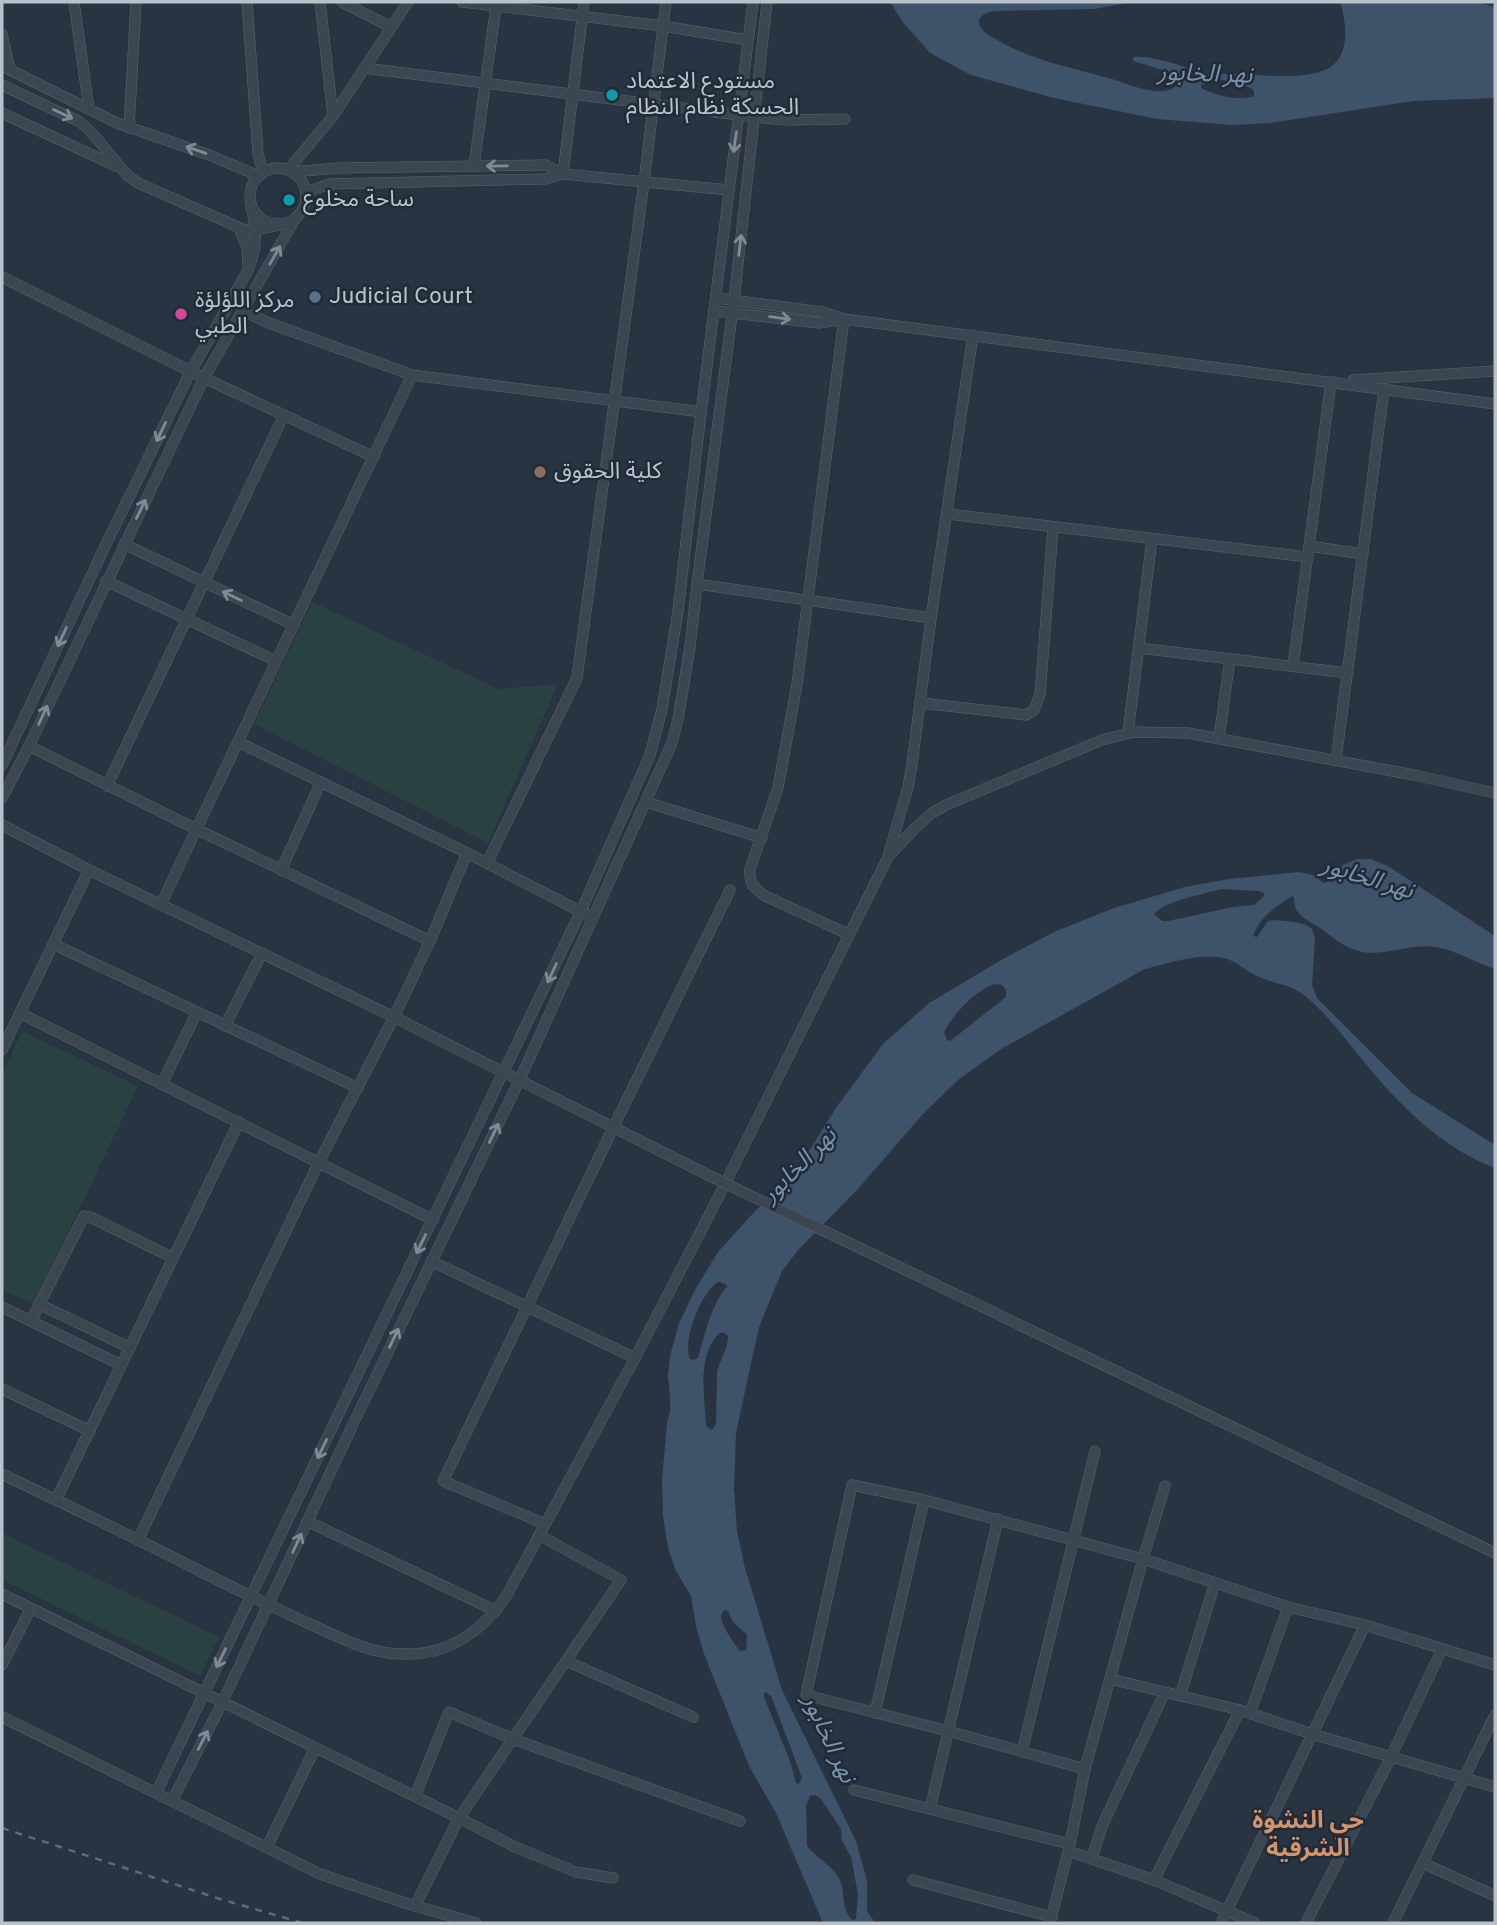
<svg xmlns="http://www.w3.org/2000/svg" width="1497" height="1925" viewBox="0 0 1497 1925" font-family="Overpass,'Noto Sans Arabic',sans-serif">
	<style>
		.green { fill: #2a4142 }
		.water { fill: #3e526a; fill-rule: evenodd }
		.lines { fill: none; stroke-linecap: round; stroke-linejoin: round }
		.minor-casing { stroke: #5a646f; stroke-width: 11 }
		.minor { stroke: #3c4651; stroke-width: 10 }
		.rail { stroke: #5e6a78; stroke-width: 2.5; stroke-dasharray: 7 7; stroke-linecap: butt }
		.minor-bridge-casing { stroke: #5a646f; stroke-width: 11; stroke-linecap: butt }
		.minor-bridge { stroke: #3c4651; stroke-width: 10 }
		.oneway { stroke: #818a94 }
		.culture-dot { fill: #0f9aa8; stroke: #202b37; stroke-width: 2.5 }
		.service-dot { fill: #5c6f8a; stroke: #202b37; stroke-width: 2.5 }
		.hotel-dot { fill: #d1479c; stroke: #202b37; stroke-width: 2.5 }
		.education-dot { fill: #8d6e63; stroke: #202b37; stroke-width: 2.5 }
		.labels { text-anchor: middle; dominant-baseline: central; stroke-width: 5; stroke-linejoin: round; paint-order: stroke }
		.poi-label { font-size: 23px; fill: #b9c1cb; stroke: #202b37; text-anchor: start }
		.water-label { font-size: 24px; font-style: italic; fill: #7a93ad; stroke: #202b37 }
		.neighbourhood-label { font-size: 24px; font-weight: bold; fill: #d2946c; stroke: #202b37 }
	</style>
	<rect width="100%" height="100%" fill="#283441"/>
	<g class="green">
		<path d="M312,602L499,689L558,684L488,843L254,724Z"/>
		<path d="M22,1031L138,1086L34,1304L2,1289V1074Z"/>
		<path d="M2,1533L219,1637L200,1676L2,1580Z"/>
	</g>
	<g class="water">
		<path d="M890,2H1132L1094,9L994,11C985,12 974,18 981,28C985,34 993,37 999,41C1033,61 1074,68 1112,79C1128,84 1143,91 1160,91C1170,91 1179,88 1178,77L1170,72L1133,61V57C1157,55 1183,68 1207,73C1219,75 1232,73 1245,74C1267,76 1304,79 1325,70C1351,59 1347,23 1340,2H1477L1495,7V98L1413,101L1270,123L1232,125L1157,119L1054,98L971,75L930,53L902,21ZM1219,79L1251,88L1254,91V96C1238,102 1215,95 1201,88V85Z"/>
		<path d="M1357,859H1371L1388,866L1495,936V969C1476,963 1454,949 1435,947C1409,943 1380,959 1355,950C1343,946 1332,937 1323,930C1315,924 1302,919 1297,911C1294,906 1295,900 1293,896C1277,905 1259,918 1253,936L1257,937L1268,921L1274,920L1295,922L1306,925L1312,929L1315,939L1312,985L1317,998L1412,1093L1495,1145V1168C1441,1148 1396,1102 1361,1058C1344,1038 1317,1000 1294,989C1283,984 1270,982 1259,977C1247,972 1239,963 1227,959C1203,952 1166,963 1143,970L1001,1049L958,1080L922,1115L858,1189L799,1249L782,1271L759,1327L736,1433L734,1488L737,1531L745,1568L782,1690L856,1841L867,1881V1911L875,1923H823L776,1813L749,1766L704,1654L696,1626L691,1596L676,1571L668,1548L663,1516L662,1481L667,1422L670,1411V1398L668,1376L670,1356L679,1323L696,1288L718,1252L756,1210L788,1184L836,1108L883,1044L929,1003L1003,959L1054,932L1114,908L1185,887L1229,879L1299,872L1316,876L1323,883L1327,882L1343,865ZM1222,889L1259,891L1264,893V896L1254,905L1233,907L1168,921H1162L1154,914C1165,901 1204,894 1222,889ZM994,984L1002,985L1006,990V997L950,1041L947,1040L944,1032C954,1013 974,992 994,984ZM718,1282L725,1284L727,1287C712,1302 704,1337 698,1358L693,1360L690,1359C682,1341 701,1292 718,1282ZM720,1333H725L728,1337L727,1345L717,1371L716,1424L712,1430L706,1426C705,1397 696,1354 720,1333ZM724,1610L728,1611L733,1622L747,1635L746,1650L740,1651C735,1645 720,1623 721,1616C721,1614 723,1612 724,1610ZM766,1692L771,1696L802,1778L799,1784L796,1783L790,1761L764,1697V1693ZM815,1795L821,1799L841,1829L842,1841L851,1857L858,1894L856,1919L853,1920C840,1910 846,1892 839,1878C831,1864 816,1858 807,1846L806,1806L810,1796Z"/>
	</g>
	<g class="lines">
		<g class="minor-casing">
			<g id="minor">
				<path d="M74,2L89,109"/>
				<path d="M247,2L258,153L263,173"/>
				<path d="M320,2L333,116"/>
				<path d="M342,2L391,27"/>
				<path d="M462,2L663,26L748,40"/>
				<path d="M2,34L10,70"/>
				<path d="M2,66L117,123L209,155L259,176"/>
				<path d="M364,68L755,117L786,120L845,119"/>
				<path d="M2,85L80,122L92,133L127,175L138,183L245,230L262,229L283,224"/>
				<path d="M2,113L116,166"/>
				<path d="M129,128L136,2"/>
				<path d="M474,166L496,6"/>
				<circle cx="278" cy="196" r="28"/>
				<path d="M288,170L333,116L408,2"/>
				<path d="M292,172L338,168L546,165L563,174L729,190"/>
				<path d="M563,174L584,2"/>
				<path d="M306,192L330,184L545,179L563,174"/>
				<path d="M239,228L247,247L248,265"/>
				<path d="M2,277L204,378L374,457"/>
				<path d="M716,298L822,312L844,319L1495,404"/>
				<path d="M243,311L269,323L412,375L702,412"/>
				<path d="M715,311L819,323L844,319"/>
				<path d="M844,319L797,684L778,788L750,869C749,884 753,887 765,896L848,934"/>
				<path d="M1353,380L1495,371"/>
				<path d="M948,514L1308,557"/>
				<path d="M124,544L294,625"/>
				<path d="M1309,546L1363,554"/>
				<path d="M106,581L276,661"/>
				<path d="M697,584L931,618"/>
				<path d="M1139,648L1348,673"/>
				<path d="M1293,666L1331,382H1334"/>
				<path d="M921,703L1026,715L1034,710L1040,695L1053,528"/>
				<path d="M1128,733L1152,539"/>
				<path d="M1219,738L1230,659"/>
				<path d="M238,742L467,853L593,918"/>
				<path d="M29,746L196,829L430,941"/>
				<path d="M1336,760L1384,389"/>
				<path d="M2,765L108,540L191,371L247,272C258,246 257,233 251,205"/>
				<path d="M107,786L284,415"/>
				<path d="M2,798L29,746L204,378L296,217"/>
				<path d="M646,802L762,838"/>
				<path d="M2,825L89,870L394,1017L714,1178"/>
				<path d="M889,853L908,787L912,764L931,618L973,335"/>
				<path d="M487,863L577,678L644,182L666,2"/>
				<path d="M281,870L321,782"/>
				<path d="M161,904L412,375"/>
				<path d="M53,944L358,1088"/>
				<path d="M20,1013L433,1220"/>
				<path d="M225,1026L262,953"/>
				<path d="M2,1050L89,870"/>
				<path d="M162,1084L197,1012"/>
				<path d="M431,1261L635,1358"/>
				<path d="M893,1264L1495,1553"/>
				<path d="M39,1304L130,1348"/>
				<path d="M2,1307L121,1365"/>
				<path d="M31,1321L84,1216L90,1217L173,1258"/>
				<path d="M2,1389L90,1431"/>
				<path d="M2,1474C69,1506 136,1538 202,1572C238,1590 275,1608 312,1625C343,1639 372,1655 407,1654C451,1654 483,1630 507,1595L635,1358L718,1198L888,857L915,828L932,813L946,805L1102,740L1134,732L1188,733L1414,775L1495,793"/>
				<path d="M56,1500L239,1122"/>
				<path d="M307,1521L496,1611"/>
				<path d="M545,1524L443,1481L614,1126L730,890"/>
				<path d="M138,1540L319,1162L394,1017L430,941L467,853"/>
				<path d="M2,1594L459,1818L515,1847L576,1872L613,1878"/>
				<path d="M566,1661L693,1717"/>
				<path d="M2,1665L31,1608"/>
				<path d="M1110,1679L1240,1710L1312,1734L1495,1787"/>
				<path d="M1180,1696L1215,1583"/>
				<path d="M875,1713L924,1500"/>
				<path d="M1250,1713L1288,1607"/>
				<path d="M2,1717L320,1874L408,1904L476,1923"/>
				<path d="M1022,1752L1095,1451"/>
				<path d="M1085,1769L948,1731L806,1695L852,1485L924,1500L1143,1559L1288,1607L1365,1625L1495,1665"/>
				<path d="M854,1790L1070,1844"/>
				<path d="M156,1793L581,911L650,755L662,709L678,611L700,421L753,2"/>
				<path d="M415,1796L449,1712L513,1739L740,1821"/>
				<path d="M172,1801L222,1703L356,1418L520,1079L672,743L678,719L690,647L697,584L734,300L767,2"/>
				<path d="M930,1809L998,1519"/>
				<path d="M267,1847L315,1748"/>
				<path d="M1068,1851L1154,1880L1255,1923"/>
				<path d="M1092,1858L1102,1826L1165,1692"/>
				<path d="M1423,1863L1495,1896"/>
				<path d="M913,1880L1052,1917"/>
				<path d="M1154,1880L1240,1710"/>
				<path d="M415,1906L459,1818L621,1580L539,1535"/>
				<path d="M1050,1923L1070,1844L1085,1769L1143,1559L1165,1486"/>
				<path d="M1221,1923L1365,1625"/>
				<path d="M1306,1923L1391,1757L1442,1649"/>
				<path d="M1393,1923L1495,1715"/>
			</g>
		</g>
		<use href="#minor" class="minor"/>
		<path class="rail" d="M2,1828L220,1899L303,1923"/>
		<g class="minor-bridge-casing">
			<path id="minor-bridge" d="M714,1178L893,1264"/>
		</g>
		<use href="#minor-bridge" class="minor-bridge"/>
	</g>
	<defs><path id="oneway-shaft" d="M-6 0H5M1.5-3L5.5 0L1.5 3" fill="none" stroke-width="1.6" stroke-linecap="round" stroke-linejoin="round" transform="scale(1.75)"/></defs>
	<g class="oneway">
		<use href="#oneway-shaft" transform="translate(63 114) rotate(25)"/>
		<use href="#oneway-shaft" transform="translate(735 142) rotate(98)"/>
		<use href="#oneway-shaft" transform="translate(196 150) rotate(-161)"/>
		<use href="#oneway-shaft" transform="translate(497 166) rotate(179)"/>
		<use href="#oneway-shaft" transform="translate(740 245) rotate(-83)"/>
		<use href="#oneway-shaft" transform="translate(275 255) rotate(-60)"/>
		<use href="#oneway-shaft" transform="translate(780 318) rotate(7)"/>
		<use href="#oneway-shaft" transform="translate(161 432) rotate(116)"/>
		<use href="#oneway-shaft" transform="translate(141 509) rotate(-64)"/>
		<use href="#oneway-shaft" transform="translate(232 596) rotate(-154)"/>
		<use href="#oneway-shaft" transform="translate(62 637) rotate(115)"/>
		<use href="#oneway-shaft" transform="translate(43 715) rotate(-65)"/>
		<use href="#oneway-shaft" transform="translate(552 973) rotate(115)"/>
		<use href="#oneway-shaft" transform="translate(494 1133) rotate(-64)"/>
		<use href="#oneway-shaft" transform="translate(421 1244) rotate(116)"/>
		<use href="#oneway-shaft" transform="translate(394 1338) rotate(-64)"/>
		<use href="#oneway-shaft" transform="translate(322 1449) rotate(116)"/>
		<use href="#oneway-shaft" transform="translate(297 1543) rotate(-65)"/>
		<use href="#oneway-shaft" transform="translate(221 1658) rotate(116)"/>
		<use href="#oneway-shaft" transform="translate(203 1740) rotate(-63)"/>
	</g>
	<g class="culture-dot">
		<circle cx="612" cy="95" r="7"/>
		<circle cx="289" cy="200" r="7"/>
	</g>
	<circle class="service-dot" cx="315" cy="297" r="7"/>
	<circle class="hotel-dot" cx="181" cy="314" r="7"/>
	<circle class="education-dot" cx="540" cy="472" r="7"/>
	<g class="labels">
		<g class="poi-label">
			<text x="626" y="82">مستودع الاعتماد<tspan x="626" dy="26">الحسكة نظام النظام</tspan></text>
			<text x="303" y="200">ساحة مخلوع</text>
			<text x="329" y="297">Judicial Court</text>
			<text x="195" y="301">مركز اللؤلؤة<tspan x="195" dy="26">الطبي</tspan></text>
			<text x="554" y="472">كلية الحقوق</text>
		</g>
		<g class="water-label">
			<text transform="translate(1205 75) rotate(2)">نهر الخابور</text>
			<text transform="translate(1367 879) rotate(17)">نهر الخابور</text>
			<text transform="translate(800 1166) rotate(-45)">نهر الخابور</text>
			<text transform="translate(828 1739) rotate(65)">نهر الخابور</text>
		</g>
		<g class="neighbourhood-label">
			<text x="1308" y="1822">حي النشوة<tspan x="1308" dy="28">الشرقية</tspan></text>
		</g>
	</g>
	<rect width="1497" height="1925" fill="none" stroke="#b9c1cb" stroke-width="7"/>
</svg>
